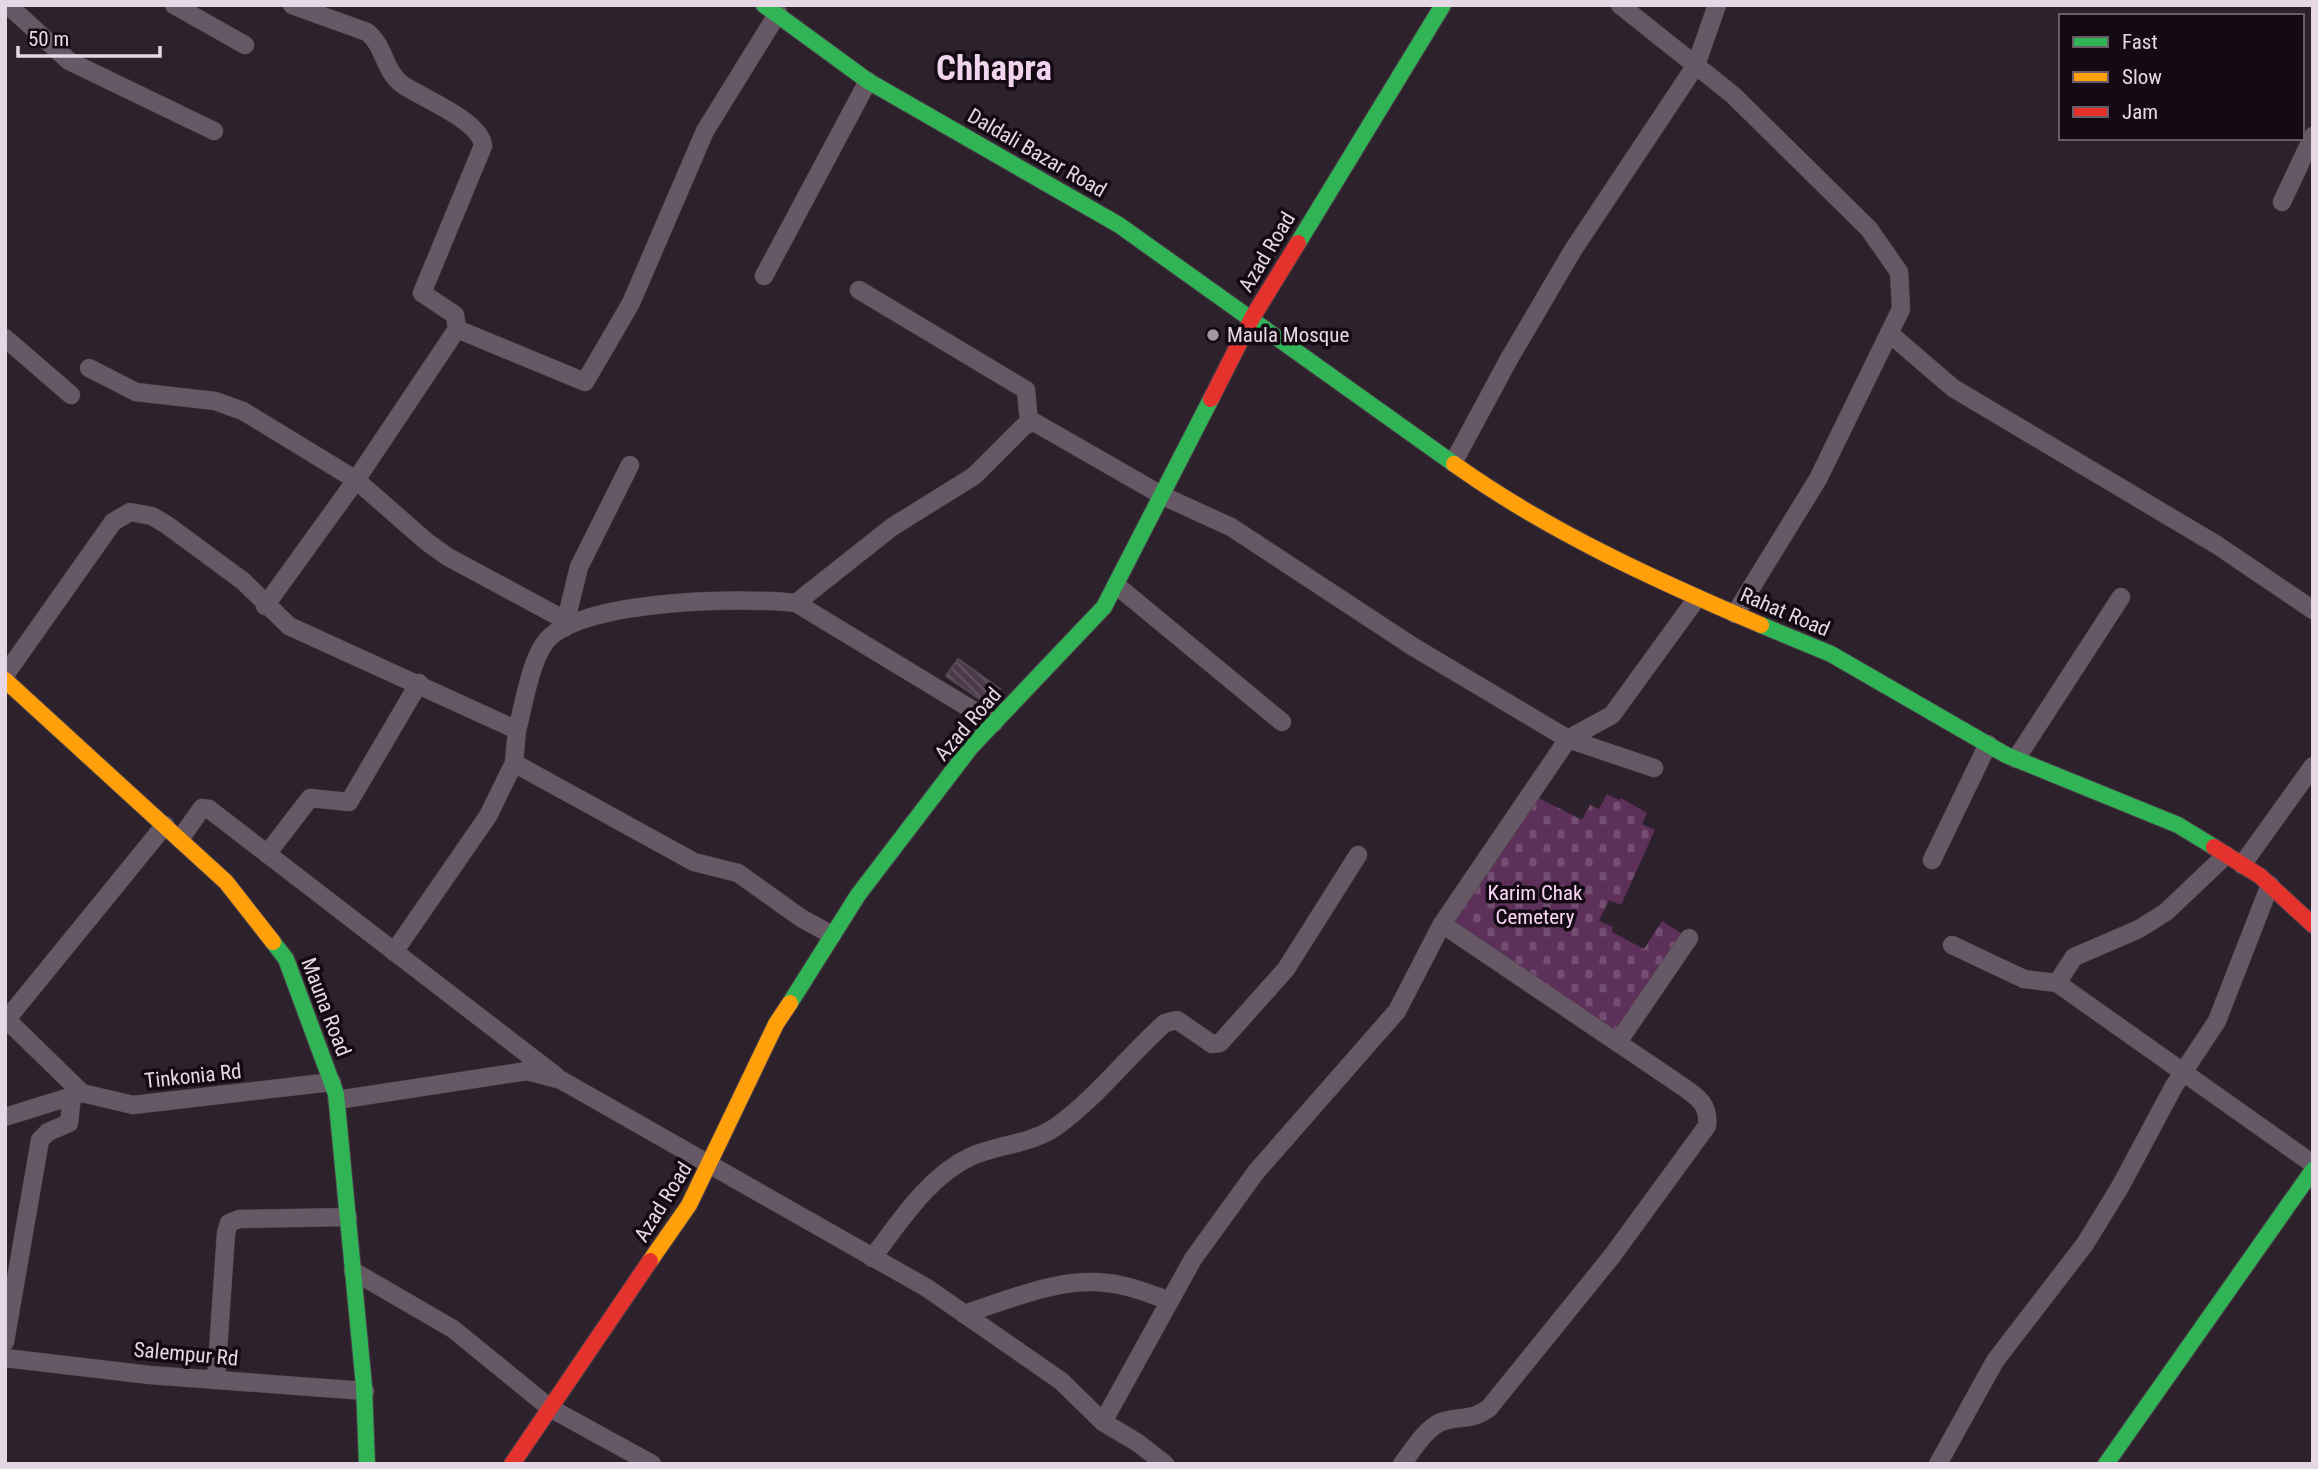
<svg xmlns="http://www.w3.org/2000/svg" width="2318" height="1469" viewBox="0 0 2318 1469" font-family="'Roboto Condensed',sans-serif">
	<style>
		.cemetery { fill: url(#cemetery-stones) }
		.building { fill: url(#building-back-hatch); stroke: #554a54; stroke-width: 2 }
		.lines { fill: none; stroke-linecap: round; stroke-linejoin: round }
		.street-casing { stroke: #4a3f49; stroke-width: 19 }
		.fast-casing { stroke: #4a3f49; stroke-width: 18 }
		.slow-casing { stroke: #4a3f49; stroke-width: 18 }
		.jam-casing { stroke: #4a3f49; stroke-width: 18 }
		.street { stroke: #675866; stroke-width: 18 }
		.fast { stroke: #30b455; stroke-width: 16 }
		.slow { stroke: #ff9f0a; stroke-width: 16 }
		.jam { stroke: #e5322d; stroke-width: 16 }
		.poi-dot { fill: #a597a4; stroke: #140a13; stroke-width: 2.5 }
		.labels { text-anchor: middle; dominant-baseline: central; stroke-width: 7; stroke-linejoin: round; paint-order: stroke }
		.street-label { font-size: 21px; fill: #e6d7e4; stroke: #140a13 }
		.poi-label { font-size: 21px; fill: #e6d7e4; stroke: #140a13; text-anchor: start }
		.park-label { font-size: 21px; fill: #fbd5f8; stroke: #140a13 }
		.town-label { font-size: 35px; font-weight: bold; fill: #f1d4ee; stroke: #140a13 }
	</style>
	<defs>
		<pattern id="cemetery-stones" width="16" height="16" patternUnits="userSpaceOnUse" patternTransform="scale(1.75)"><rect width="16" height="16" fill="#5d305a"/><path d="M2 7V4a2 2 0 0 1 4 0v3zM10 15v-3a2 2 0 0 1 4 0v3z" fill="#744d72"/></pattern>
		<pattern id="building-back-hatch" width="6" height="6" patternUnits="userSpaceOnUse" patternTransform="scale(1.75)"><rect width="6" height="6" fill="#4c3a4b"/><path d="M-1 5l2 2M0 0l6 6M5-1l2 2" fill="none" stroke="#665665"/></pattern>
	</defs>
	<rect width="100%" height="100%" fill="#2d212c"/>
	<path class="cemetery" d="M1531,794L1582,820L1590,805L1599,809L1607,794L1619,800L1621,798L1647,813L1642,824L1655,830L1621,905L1609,900L1599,921L1613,927L1612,932L1644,949L1662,921L1689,938L1618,1042L1442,924Z"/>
	<path class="building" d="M958,659L1000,689L989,705L946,676Z"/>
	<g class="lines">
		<g class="street-casing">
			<g id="street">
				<path d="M8,5L69,61L214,131"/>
				<path d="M174,5L245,45"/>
				<path d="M1620,5L1733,95L1869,229L1899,272L1901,309L1818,479L1735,614"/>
				<path d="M2282,202L2313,136"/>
				<path d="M764,276L868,81"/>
				<path d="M859,290L1026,390L1029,422"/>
				<path d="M457,329L585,382L631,303L705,131L778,13"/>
				<path d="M1889,333L1953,388L2217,545L2313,610"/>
				<path d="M5,338L71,395"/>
				<path d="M89,368L136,392L215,401L243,411L356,480L427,542L448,557L565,620"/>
				<path d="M1453,463L1509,359L1573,250L1696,65L1717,5"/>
				<path d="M1116,585L1282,722"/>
				<path d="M796,603L892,527L974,476L1024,426L1034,422L1163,496L1231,527L1412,646L1568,739L1654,768"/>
				<path d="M265,606L356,480L457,329L455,315L422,293L483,146C481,121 424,99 403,85C384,72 385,46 367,32L292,5"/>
				<path d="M564,628L579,567L630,465"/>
				<path d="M5,675L113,522L130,512L152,516L167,525L243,581L289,626L517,730C524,705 531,653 551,636C594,600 740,597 796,603L994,723"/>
				<path d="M2016,759L2121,597"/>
				<path d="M514,763L694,862L738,873L801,918L832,935"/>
				<path d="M180,839L202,808L209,809L556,1076"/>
				<path d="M267,854L310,798L349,802L419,683"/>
				<path d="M1932,860L1988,744"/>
				<path d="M2242,865L2313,766"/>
				<path d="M1952,945L2024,979L2057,983L2313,1164"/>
				<path d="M394,952L488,816L514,763L517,730"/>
				<path d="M2057,983L2074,957L2139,929L2166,912L2226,855"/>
				<path d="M5,1018L82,1093L133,1105L332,1082"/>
				<path d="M7,1019L165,825"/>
				<path d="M1618,1042L1689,938"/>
				<path d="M337,1100L527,1071L561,1080L927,1288L1061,1381L1103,1422L1138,1443L1165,1464"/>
				<path d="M5,1117L82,1093"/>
				<path d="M872,1258C900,1222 929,1175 972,1156C1000,1144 1032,1144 1057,1126C1097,1097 1128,1056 1165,1023L1177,1020L1212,1044L1220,1043L1286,969L1358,855"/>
				<path d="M353,1271L453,1329L550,1408L652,1464"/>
				<path d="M964,1314C1009,1300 1059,1277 1107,1283C1129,1285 1150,1294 1170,1301"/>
				<path d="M5,1342L40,1140L48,1132L69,1123L72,1096"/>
				<path d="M5,1358L150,1375L365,1391"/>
				<path d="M216,1380L226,1233L229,1223L239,1219L348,1217"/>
				<path d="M1103,1422L1193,1259L1256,1172L1397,1011L1442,924L1568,739L1612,715L1697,598"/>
				<path d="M1402,1464C1413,1450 1425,1429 1441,1422C1460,1415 1470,1422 1489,1408L1612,1256L1707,1126C1710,1102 1694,1095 1676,1082L1442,924"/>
				<path d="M1938,1464L1995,1361L2085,1244L2120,1187L2174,1086L2217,1021L2270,885"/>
			</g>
		</g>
		<g class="fast-casing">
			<g id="fast">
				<path d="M764,5L868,81L1119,225L1454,464"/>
				<path d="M1298,243L1443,5"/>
				<path d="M1761,625L1831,654L2006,755L2178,825L2214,847"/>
				<path d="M273,942L286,959L336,1094L364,1386L367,1464"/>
				<path d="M790,1003L858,895L971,747L1104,607L1211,399"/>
				<path d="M2106,1464L2313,1170"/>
			</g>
		</g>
		<g class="slow-casing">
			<g id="slow">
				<path d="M1454,464C1548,531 1655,580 1761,625"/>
				<path d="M5,680L226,882L273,942"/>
				<path d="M650,1261L689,1205L776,1024L790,1003"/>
			</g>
		</g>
		<g class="jam-casing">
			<g id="jam">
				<path d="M1211,399L1252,318L1298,243"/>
				<path d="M2214,847L2260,876L2313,925"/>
				<path d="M512,1464L650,1261"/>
			</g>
		</g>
		<use href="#street" class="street"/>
		<use href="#fast" class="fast"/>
		<use href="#slow" class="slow"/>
		<use href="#jam" class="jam"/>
	</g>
	<circle class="poi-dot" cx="1213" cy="335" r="7"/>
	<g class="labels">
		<g class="street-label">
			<text transform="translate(1037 153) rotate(30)">Daldali Bazar Road</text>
			<text transform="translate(1267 252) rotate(-59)">Azad Road</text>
			<text transform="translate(1785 612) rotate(23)">Rahat Road</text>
			<text transform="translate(968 724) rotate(-49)">Azad Road</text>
			<text transform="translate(326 1007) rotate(69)">Mauna Road</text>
			<text transform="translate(193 1076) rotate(-6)">Tinkonia Rd</text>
			<text transform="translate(663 1202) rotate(-58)">Azad Road</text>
			<text transform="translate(186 1354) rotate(5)">Salempur Rd</text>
		</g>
		<g class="poi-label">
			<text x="1227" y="335">Maula Mosque</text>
		</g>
		<g class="park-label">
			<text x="1535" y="893">Karim Chak<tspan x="1535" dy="24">Cemetery</tspan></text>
		</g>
		<g class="town-label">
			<text x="994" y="68">Chhapra</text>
		</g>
	</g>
	<rect width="2318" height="1469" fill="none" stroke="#e6d7e4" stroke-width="14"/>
	<rect x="2059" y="14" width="245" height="126" fill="#140a13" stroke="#685c67" stroke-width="2"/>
	<rect x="2073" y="37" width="35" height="10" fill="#30b455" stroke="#685c67" stroke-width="2"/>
	<text x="2122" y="49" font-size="21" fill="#e6d7e4">Fast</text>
	<rect x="2073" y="72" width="35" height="10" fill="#ff9f0a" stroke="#685c67" stroke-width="2"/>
	<text x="2122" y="84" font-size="21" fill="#e6d7e4">Slow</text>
	<rect x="2073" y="107" width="35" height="10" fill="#e5322d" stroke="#685c67" stroke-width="2"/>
	<text x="2122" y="119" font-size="21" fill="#e6d7e4">Jam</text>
	<path d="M18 46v10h142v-10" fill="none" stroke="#e6d7e4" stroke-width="3.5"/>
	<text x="28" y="46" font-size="21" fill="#e6d7e4" stroke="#140a13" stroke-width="5" paint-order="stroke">50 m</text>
</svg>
